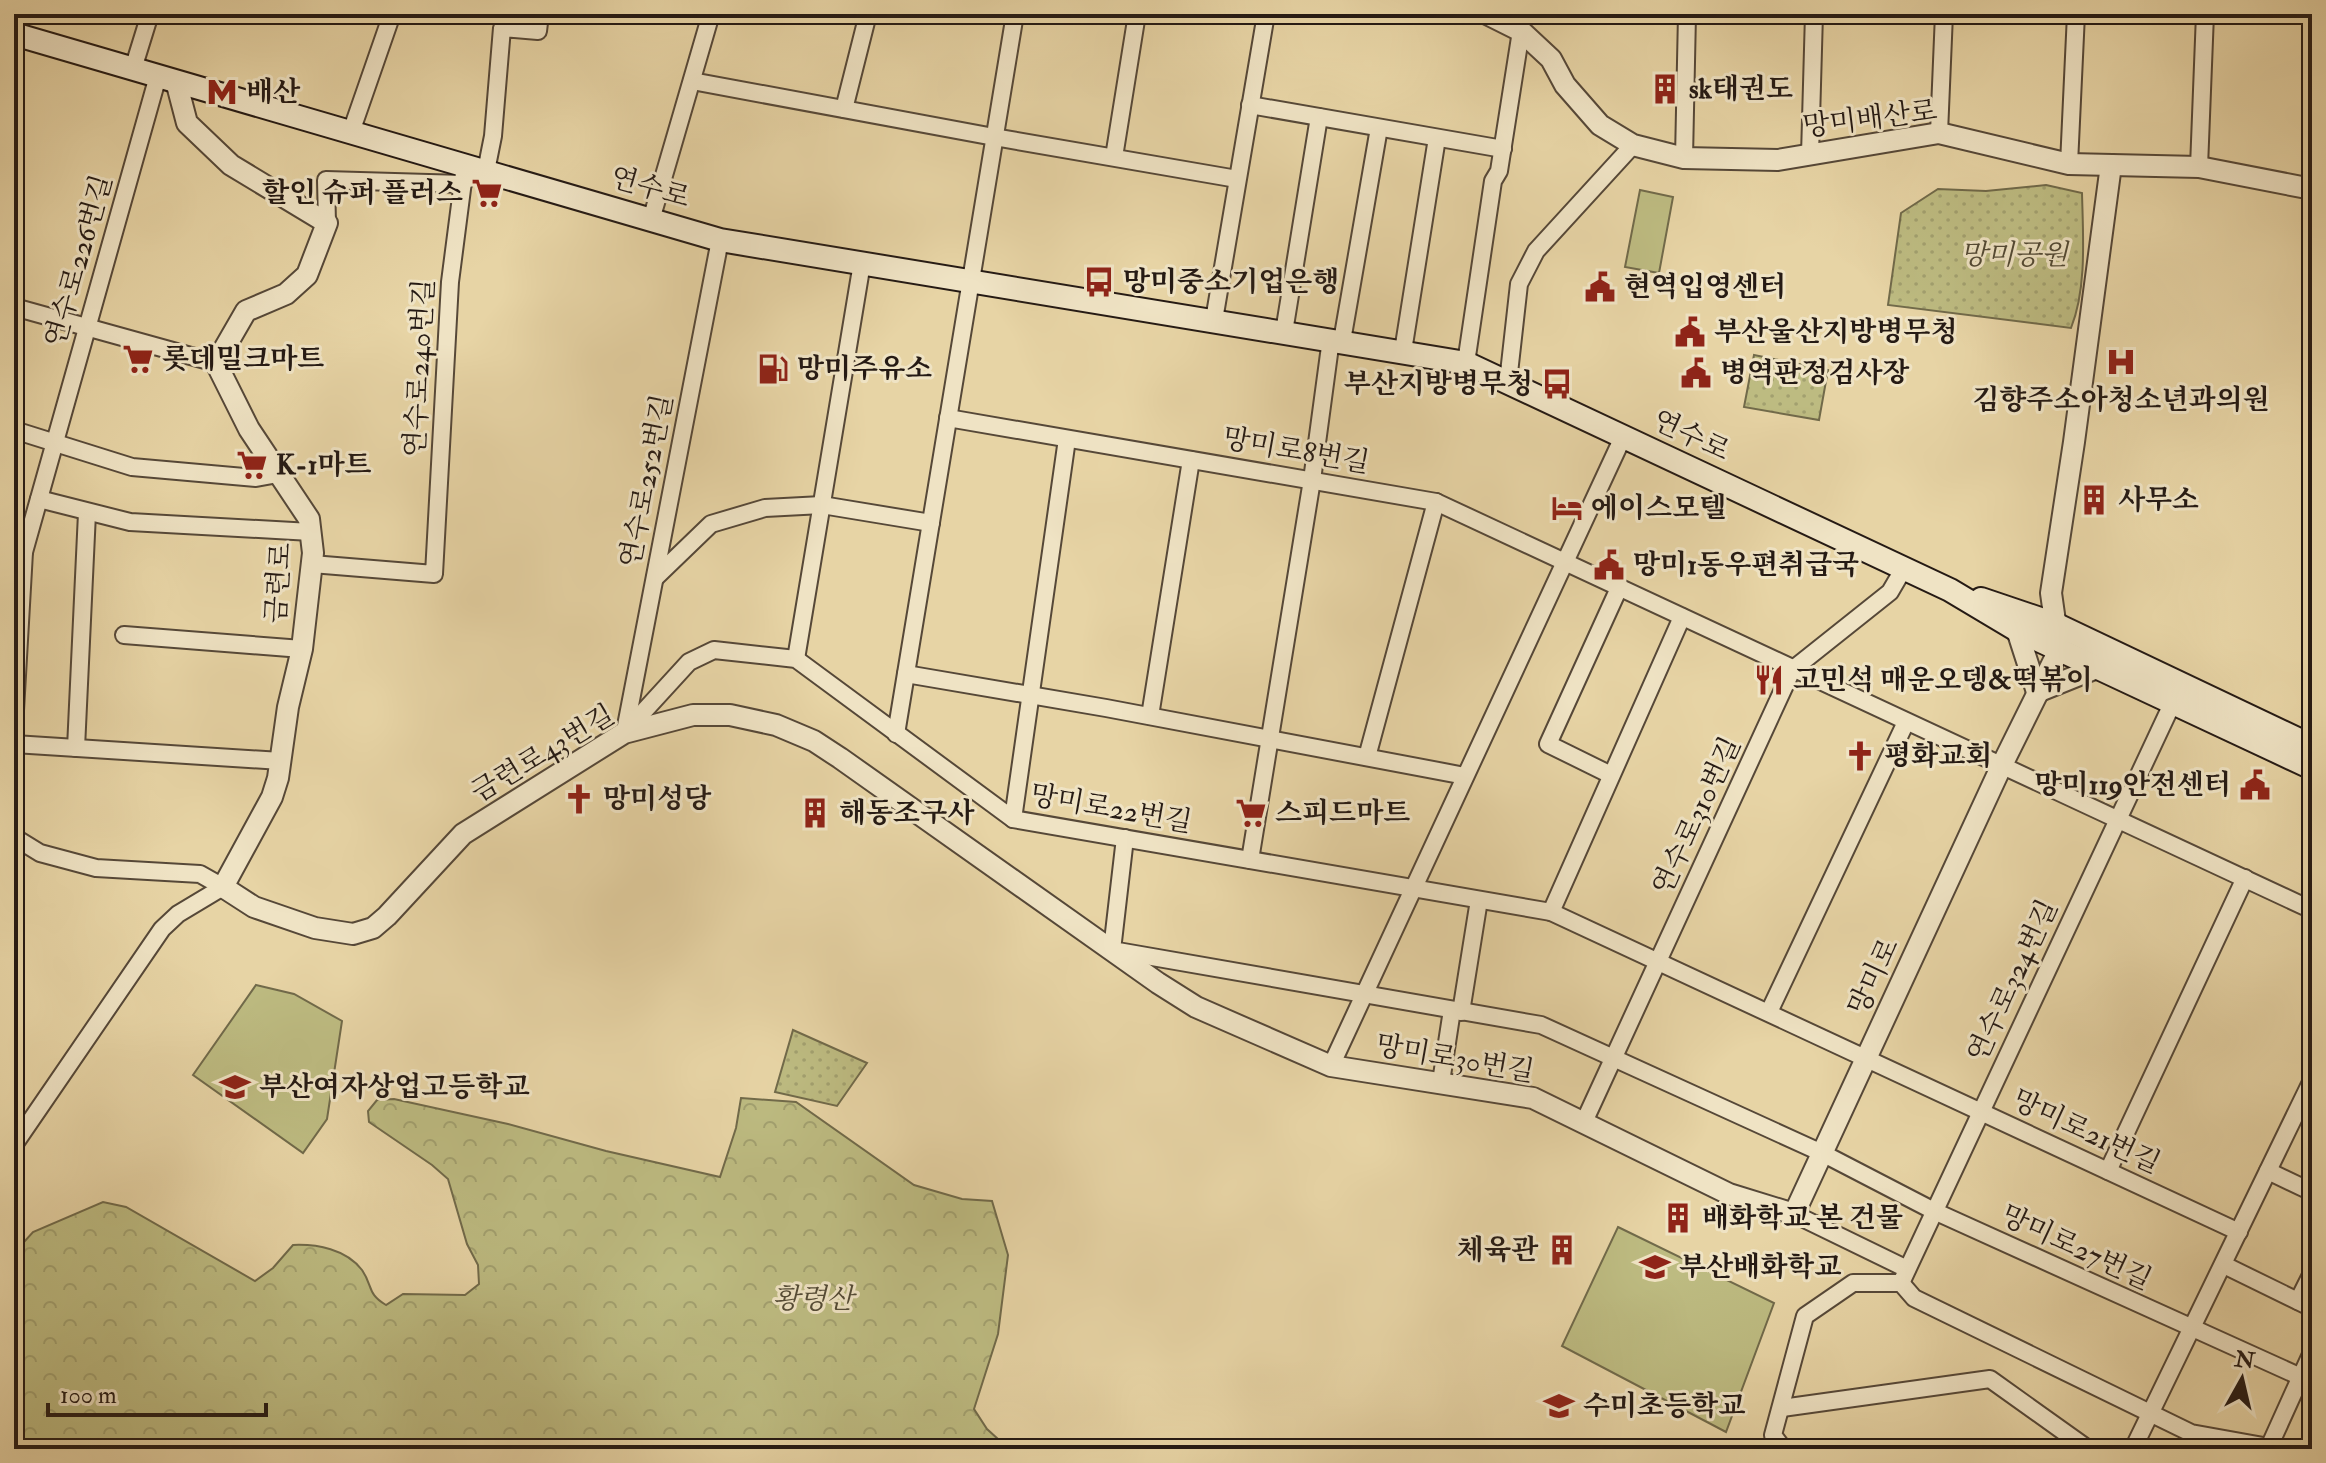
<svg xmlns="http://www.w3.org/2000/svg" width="2326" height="1463" viewBox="0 0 2326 1463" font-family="'IM FELL Double Pica','Noto Serif KR',serif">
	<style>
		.forest { fill: url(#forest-crowns); stroke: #716a4a; stroke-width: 2 }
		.park { fill: url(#park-dots); stroke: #716a4a; stroke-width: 2 }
		.pitch { fill: #bdbb81; stroke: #716a4a; stroke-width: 2 }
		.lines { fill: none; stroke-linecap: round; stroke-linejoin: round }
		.minor-casing { stroke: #564838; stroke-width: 20 }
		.tertiary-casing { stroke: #564838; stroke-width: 24 }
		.secondary-casing { stroke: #251a14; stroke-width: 26 }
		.minor { stroke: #efe3c4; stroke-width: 16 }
		.tertiary { stroke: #efe3c4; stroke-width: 20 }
		.secondary { stroke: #efe3c4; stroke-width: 22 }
		.labels { text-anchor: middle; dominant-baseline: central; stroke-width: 6; stroke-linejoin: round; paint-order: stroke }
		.poi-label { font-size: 28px; font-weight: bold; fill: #251a14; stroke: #efe3c4; text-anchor: start }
		.street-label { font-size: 28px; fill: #251a14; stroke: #efe3c4 }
		.park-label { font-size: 28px; font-style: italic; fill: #534a35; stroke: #efe3c4 }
	</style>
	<defs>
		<pattern id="forest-crowns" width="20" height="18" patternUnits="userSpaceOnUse" patternTransform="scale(2)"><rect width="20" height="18" fill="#bdbb81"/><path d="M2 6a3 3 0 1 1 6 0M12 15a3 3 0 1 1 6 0" fill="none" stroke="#a2a06f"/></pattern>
		<pattern id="park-dots" width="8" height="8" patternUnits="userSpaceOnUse" patternTransform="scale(2)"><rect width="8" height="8" fill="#bdbb81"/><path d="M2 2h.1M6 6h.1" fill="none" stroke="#a2a06f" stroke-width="1.8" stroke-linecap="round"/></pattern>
	</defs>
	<rect width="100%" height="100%" fill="#e7d4a5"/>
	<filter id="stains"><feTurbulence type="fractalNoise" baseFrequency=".0025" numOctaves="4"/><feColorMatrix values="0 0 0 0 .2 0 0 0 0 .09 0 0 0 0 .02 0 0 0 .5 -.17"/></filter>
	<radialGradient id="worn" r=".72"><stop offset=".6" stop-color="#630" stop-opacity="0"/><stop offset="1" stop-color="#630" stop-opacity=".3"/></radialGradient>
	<path class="forest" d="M741,1098L796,1102L914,1185L962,1199L992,1201L1008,1255L998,1334L974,1409L987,1429L1009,1449H14V1253L33,1232L103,1202L126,1207L255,1281L273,1268L293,1245C317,1244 346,1249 362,1270C373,1286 367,1294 386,1305L403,1294L465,1295L479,1284L478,1265L467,1244L448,1179L432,1165L369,1122L368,1111L377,1100L394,1099L508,1124L606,1151L720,1177L736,1128Z"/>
	<g class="park">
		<path d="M2046,185L2082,193C2083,236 2087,288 2071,328L1888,305L1901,213L1938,189L1986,191Z"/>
		<path d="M1754,355L1828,370L1819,420L1744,407Z"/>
		<path d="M793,1030L867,1063L837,1106L775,1092Z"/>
	</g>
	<g class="pitch">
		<path d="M1640,190L1673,197L1659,273L1625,267Z"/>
		<path d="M256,985L294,994L342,1021L327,1119L303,1153L193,1075Z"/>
		<path d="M1618,1227L1774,1303L1726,1432L1562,1346Z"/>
	</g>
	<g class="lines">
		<g class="minor-casing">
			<g id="minor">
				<path d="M133,69L150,14"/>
				<path d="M692,81L994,137L1237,179"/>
				<path d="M1250,105L1503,149"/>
				<path d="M844,109L868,14"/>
				<path d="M351,132L392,14"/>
				<path d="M1939,133L1944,14"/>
				<path d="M1810,155L1814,14"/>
				<path d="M1114,157L1137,14"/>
				<path d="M1684,158L1687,14"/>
				<path d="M2069,164L2076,14"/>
				<path d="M2199,167L2205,14"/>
				<path d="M486,171L493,136L502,28L538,31L540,14"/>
				<path d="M651,220L711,14"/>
				<path d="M327,223L326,180L463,184"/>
				<path d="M14,307L216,363"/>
				<path d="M1214,320L1266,14"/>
				<path d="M1284,332L1319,117"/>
				<path d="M1342,341L1379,128"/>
				<path d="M1403,351L1437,138"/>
				<path d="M1466,363L1493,181L1499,171L1521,31"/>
				<path d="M1508,382L1519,284L1536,251L1633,145"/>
				<path d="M948,418L1436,502L2312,910"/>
				<path d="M14,430L132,467L256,478L278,474"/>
				<path d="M39,499L130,522L311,532"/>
				<path d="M24,552L158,76"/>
				<path d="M312,564L434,574L450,282L465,166"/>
				<path d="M655,578L711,524L765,508L822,505L931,523"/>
				<path d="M124,635L302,649"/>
				<path d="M796,659L862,263"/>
				<path d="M906,674L1106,708L1465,776"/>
				<path d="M1150,716L1191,460"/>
				<path d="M14,728L24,552L16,550"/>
				<path d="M625,731L720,240"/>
				<path d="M624,733L689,662L714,650L796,659L1013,819L1551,912L2239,1232"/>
				<path d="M896,734L1015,14"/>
				<path d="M14,744L281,761"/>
				<path d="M76,748L87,513"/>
				<path d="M1367,757L1436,502"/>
				<path d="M1611,775L1548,744L1619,588"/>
				<path d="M1013,819L1067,439"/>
				<path d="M14,837L40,853L96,868L200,874L223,887L178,914L162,929L14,1145"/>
				<path d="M1125,838L1112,950L1541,1025L1822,1153L1934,1211L2312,1382"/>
				<path d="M1250,860L1312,480L1331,339"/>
				<path d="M1551,912L1682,617"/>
				<path d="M1461,1012L1479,900"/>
				<path d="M1769,1012L1906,722"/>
				<path d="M1331,1066L1623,437"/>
				<path d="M1441,1082L1452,1010"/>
				<path d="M1584,1122L1792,670L1890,592L1904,568"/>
				<path d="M2108,1171L2245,878"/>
				<path d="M2268,1171L2312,1192"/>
				<path d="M1794,1214L1907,1269"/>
				<path d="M2224,1265L2312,1308"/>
				<path d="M1901,1283L2173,702"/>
				<path d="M2298,1301L2312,1273"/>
				<path d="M1782,1408L1990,1379L2088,1449"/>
				<path d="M1788,1449L1782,1447L1773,1435L1805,1316L1853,1283H1901L1914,1298L2191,1433L2269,1447L2312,1352"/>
				<path d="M2133,1449L2312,1080"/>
			</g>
		</g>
		<g class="tertiary-casing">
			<g id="tertiary">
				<path d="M1487,14L1521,31L1551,59L1565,85L1600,125L1633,145L1684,158L1778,160L1939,133L2069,164L2199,167L2312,189"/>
				<path d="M176,81L187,123L231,165L327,223L307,275L286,294L246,311L216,363L249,429L309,519L313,553L302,649L288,707L278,778L272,797L223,887L254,907L315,928L353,934L373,928L387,916L463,834L624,733L693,715H730L776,725L814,741L840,758L1158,983L1196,1007L1331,1066L1533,1098L1729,1194L1794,1214L2001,767L2059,650L2051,593L2074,442L2111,165"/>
				<path d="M2017,630L2037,692L2099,667"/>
			</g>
		</g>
		<g class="secondary-casing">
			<g id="secondary">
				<path d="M14,34L720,240L1466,363L1950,590L2017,630L2312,768"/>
				<path d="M1981,599L2055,624L2312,746"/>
			</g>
		</g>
		<use href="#minor" class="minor"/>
		<use href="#tertiary" class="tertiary"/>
		<use href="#secondary" class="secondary"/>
	</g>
	<defs>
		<g id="building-bare" transform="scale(2.4)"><path d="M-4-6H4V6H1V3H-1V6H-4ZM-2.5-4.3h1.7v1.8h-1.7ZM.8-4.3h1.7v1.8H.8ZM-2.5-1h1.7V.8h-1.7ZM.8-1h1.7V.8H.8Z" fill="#8f2418" stroke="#efe3c4" stroke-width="2.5" paint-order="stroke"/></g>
		<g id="metro-bare" transform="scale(2.4)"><path d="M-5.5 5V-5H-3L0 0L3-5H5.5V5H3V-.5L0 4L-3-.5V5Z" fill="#8f2418" stroke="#efe3c4" stroke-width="2.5" paint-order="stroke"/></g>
		<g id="supermarket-bare" transform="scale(2.4)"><path d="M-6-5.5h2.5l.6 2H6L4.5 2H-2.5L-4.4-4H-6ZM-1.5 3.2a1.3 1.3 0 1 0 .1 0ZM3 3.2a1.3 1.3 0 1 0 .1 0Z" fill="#8f2418" stroke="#efe3c4" stroke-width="2.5" paint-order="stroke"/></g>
		<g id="bus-bare" transform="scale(2.4)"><path d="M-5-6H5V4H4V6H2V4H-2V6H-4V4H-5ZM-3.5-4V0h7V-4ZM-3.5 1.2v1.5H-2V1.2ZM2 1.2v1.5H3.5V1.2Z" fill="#8f2418" stroke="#efe3c4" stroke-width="2.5" paint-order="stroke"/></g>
		<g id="civic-bare" transform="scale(2.4)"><path d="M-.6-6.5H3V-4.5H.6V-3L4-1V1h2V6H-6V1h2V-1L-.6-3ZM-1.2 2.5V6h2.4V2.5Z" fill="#8f2418" stroke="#efe3c4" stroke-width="2.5" paint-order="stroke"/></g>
		<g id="hospital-bare" transform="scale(2.4)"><path d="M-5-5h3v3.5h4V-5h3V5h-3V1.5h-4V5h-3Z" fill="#8f2418" stroke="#efe3c4" stroke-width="2.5" paint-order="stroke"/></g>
		<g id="fuel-bare" transform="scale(2.4)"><path d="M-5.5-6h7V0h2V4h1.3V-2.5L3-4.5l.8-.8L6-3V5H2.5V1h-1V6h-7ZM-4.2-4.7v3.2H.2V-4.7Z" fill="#8f2418" stroke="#efe3c4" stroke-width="2.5" paint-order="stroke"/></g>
		<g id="hotel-bare" transform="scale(2.4)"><path d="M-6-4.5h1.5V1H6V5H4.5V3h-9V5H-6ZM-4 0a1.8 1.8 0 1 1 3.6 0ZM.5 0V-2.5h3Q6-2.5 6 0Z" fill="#8f2418" stroke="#efe3c4" stroke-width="2.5" paint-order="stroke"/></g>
		<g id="restaurant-bare" transform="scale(2.4)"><path d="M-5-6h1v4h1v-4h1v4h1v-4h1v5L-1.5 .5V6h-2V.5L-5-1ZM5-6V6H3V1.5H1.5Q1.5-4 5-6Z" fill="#8f2418" stroke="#efe3c4" stroke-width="2.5" paint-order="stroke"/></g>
		<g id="church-bare" transform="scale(2.4)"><path d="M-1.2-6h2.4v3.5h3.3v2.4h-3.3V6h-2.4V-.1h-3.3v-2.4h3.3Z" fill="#8f2418" stroke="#efe3c4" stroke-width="2.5" paint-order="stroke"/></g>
		<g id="school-bare" transform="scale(2.4)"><path d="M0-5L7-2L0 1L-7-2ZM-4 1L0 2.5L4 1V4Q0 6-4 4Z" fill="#8f2418" stroke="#efe3c4" stroke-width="2.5" paint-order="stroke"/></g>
	</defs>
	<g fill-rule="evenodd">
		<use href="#building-bare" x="1665" y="89"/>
		<use href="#metro-bare" x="222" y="92"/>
		<use href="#supermarket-bare" x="487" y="193"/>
		<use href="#bus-bare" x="1099" y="282"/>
		<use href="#civic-bare" x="1600" y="287"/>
		<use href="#civic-bare" x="1690" y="332"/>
		<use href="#supermarket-bare" x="138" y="359"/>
		<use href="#hospital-bare" x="2121" y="362"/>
		<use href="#fuel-bare" x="773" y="369"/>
		<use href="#civic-bare" x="1696" y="373"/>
		<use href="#bus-bare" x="1557" y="384"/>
		<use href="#supermarket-bare" x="252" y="465"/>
		<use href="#building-bare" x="2094" y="500"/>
		<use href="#hotel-bare" x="1567" y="508"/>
		<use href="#civic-bare" x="1609" y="565"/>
		<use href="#restaurant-bare" x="1769" y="680"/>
		<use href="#church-bare" x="1860" y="756"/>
		<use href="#civic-bare" x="2255" y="785"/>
		<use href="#church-bare" x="579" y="799"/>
		<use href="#building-bare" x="815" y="813"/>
		<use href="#supermarket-bare" x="1251" y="813"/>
		<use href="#school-bare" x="235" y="1087"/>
		<use href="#building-bare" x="1678" y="1218"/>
		<use href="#building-bare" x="1562" y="1250"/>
		<use href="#school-bare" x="1655" y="1267"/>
		<use href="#school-bare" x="1559" y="1406"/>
	</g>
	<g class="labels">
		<g class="poi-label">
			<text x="1689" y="89">sk태권도</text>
			<text x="246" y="92">배산</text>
			<text x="463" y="193" text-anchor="end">할인 슈퍼 플러스</text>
			<text x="1123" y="282">망미중소기업은행</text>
			<text x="1624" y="287">현역입영센터</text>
			<text x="1714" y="332">부산울산지방병무청</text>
			<text x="162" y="359">롯데밀크마트</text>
			<text x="797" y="369">망미주유소</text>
			<text x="1720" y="373">병역판정검사장</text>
			<text x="1533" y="384" text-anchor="end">부산지방병무청</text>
			<text x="2121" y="400" text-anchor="middle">김향주소아청소년과의원</text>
			<text x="276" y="465">K-1마트</text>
			<text x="2118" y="500">사무소</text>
			<text x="1591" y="508">에이스모텔</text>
			<text x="1633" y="565">망미1동우편취급국</text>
			<text x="1793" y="680">고민석 매운오뎅&amp;떡볶이</text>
			<text x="1884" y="756">평화교회</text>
			<text x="2231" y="785" text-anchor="end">망미119안전센터</text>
			<text x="603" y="799">망미성당</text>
			<text x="839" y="813">해동조구사</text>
			<text x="1275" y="813">스피드마트</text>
			<text x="259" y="1087">부산여자상업고등학교</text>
			<text x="1702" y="1218">배화학교 본 건물</text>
			<text x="1538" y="1250" text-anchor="end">체육관</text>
			<text x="1679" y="1267">부산배화학교</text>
			<text x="1583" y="1406">수미초등학교</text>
		</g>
		<g class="street-label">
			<text transform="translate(1870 119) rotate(-7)">망미배산로</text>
			<text transform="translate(650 188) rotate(16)">연수로</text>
			<text transform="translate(79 261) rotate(-74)">연수로226번길</text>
			<text transform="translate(420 368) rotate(-87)">연수로240번길</text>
			<text transform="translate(1691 436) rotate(25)">연수로</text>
			<text transform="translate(1296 451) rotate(10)">망미로8번길</text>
			<text transform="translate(647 481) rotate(-79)">연수로252번길</text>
			<text transform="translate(279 583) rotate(-86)">금련로</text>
			<text transform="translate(543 754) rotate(-31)">금련로43번길</text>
			<text transform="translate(1111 809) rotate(10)">망미로22번길</text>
			<text transform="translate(1697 816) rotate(-65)">연수로310번길</text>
			<text transform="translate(1874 977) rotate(-65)">망미로</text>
			<text transform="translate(2013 981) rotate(-65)">연수로324번길</text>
			<text transform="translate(1455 1059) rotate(10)">망미로30번길</text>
			<text transform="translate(2086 1132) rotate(25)">망미로21번길</text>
			<text transform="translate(2076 1248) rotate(25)">망미로27번길</text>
		</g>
		<g class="park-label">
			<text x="2014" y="255">망미공원</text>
			<text x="813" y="1299">황령산</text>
		</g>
	</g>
	<rect width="2326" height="1463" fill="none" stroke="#e7d4a5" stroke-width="48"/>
	<rect x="16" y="16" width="2294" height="1431" fill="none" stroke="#251a14" stroke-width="4"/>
	<rect x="24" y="24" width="2278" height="1415" fill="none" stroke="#251a14" stroke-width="2"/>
	<g transform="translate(2242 1379) rotate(8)" stroke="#efe3c4" stroke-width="6" paint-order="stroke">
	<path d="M0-6L14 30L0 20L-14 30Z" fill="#251a14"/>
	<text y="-12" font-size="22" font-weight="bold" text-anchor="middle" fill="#251a14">N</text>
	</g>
	<path d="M48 1403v12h218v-12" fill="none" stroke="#251a14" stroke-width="4"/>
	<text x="60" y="1403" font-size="24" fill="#251a14" stroke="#efe3c4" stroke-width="6" paint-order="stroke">100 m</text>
	<rect width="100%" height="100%" filter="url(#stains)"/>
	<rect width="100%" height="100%" fill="url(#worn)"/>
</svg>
